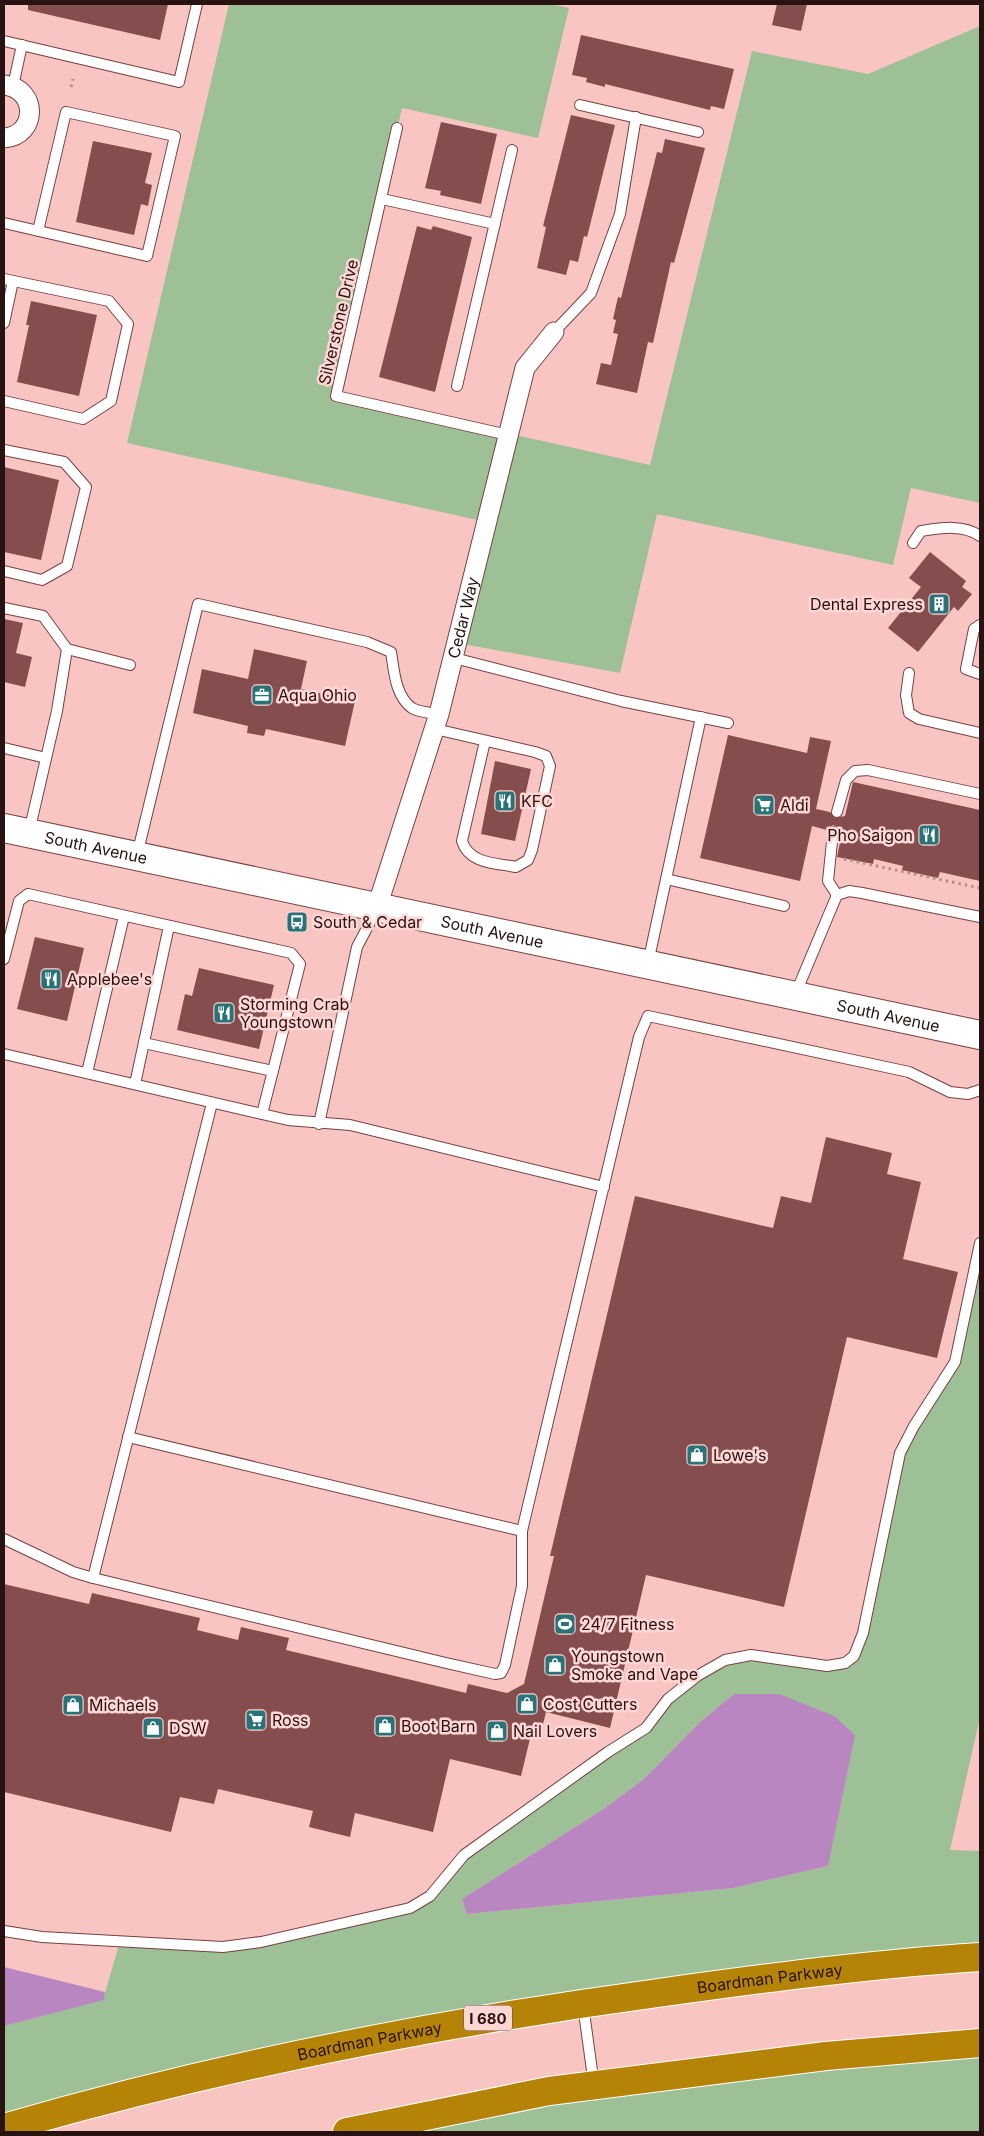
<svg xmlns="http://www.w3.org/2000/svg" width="984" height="2136" viewBox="0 0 984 2136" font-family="Inter,sans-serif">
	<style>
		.green { fill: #9dc097; fill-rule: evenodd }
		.water { fill: #b986c2 }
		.building { fill: #854d4d }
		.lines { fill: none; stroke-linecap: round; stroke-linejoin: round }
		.service-casing { stroke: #774141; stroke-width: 12 }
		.minor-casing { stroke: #774141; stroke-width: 21 }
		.secondary-casing { stroke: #774141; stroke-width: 30 }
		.motorway-casing { stroke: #fff; stroke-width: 30 }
		.path { stroke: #b78c8b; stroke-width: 3; stroke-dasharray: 2.5 4; stroke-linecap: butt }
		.service { stroke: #fff; stroke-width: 10 }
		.minor { stroke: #fff; stroke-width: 19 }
		.secondary { stroke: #fff; stroke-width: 28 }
		.motorway { stroke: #b58306; stroke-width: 28 }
		.labels { text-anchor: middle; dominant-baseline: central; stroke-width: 5; stroke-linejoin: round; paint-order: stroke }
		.shield { fill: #fed6d4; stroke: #684d4c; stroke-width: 1 }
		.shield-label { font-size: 15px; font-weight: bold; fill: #281212 }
		.street-label { font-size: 16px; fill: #281212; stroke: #fed6d4 }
		.poi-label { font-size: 16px; fill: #281212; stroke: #fed6d4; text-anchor: start }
	</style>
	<rect width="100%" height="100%" fill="#f9c5c3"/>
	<g class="green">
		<path d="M229,4H551L569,8L538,138L402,108L336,395L650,465L752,51L868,74L980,26V503L911,488L893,565L657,514L620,673L458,643L487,522L127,443Z"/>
		<path d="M980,1243V1717L950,1850L980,1851V1957L612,1999L4,2128V2026L103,2000L120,1941L223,1947L410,1908L430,1896L464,1855L646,1728L697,1676L751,1655L827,1666L854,1656L900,1453L955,1362ZM734,1694L828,1866L733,1888L467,1914L462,1899L602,1810L644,1779L700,1722Z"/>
		<path d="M980,2043V2132H347Z"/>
	</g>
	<g class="water">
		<path d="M734,1694H779L834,1716L855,1735L828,1866L733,1888L467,1914L462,1899L602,1810L644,1779L700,1722Z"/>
		<path d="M4,1967L105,1992L104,2000L4,2026Z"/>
	</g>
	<g class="building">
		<path d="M28,4H168L160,40L28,10Z"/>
		<path d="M777,4H807L801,31L772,25Z"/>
		<path d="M581,35L734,69L724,109L711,106L710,110L605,84V87L586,82L587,78L572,75Z"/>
		<path d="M571,115L615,125L587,237L584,236L578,262L570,260L566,275L537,268L546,227L543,226Z"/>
		<path d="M441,122L497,134L481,204L440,195L441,191L425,188Z"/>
		<path d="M665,139L705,148L674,263L671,262L653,343L648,342L637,393L596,384L601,363L611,365L618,334L613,333L616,320L613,319L618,297L621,298L657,152L662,153Z"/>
		<path d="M93,141L152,153L145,183L152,185L148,206L141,204L134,235L76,222Z"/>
		<path d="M417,226L431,230L433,226L472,237L435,392L379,377Z"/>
		<path d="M31,301L97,315L79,396L17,382L29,325H26Z"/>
		<path d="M4,467L59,480L41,560L4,552Z"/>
		<path d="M930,552L966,581L962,587L972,594L958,611L954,607L918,652L888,628L921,587L909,578Z"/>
		<path d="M4,619L23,623L16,653L32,657L25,687L4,682Z"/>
		<path d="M254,649L307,661L301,689L355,701L345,746L266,729L264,736L247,733L248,726L193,713L202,669L248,679Z"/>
		<path d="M728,735L807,753L810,737L831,741L816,809L830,812L835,818L845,816L853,782L980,810V881L940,872L938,878L902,870L903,866L874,859L873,864L837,857L842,833L837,827L833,825L827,830L812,826L800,881L700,858Z"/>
		<path d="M495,761L531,769L515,841L481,834Z"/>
		<path d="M35,937L84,948L67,1021L17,1009Z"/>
		<path d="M199,968L274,985L259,1049L177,1030L185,994L192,996Z"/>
		<path d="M826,1137L892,1153L887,1174L921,1182L903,1259L958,1272L937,1358L847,1337L784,1607L646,1575L610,1728L546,1712L543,1724L534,1722L521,1776L450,1759L433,1832L355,1813L350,1837L309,1827L313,1811L218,1789L214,1804L180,1797L171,1832L4,1792V1584L89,1604L92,1593L200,1618L197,1630L238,1640L241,1627L289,1638L286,1650L466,1693L468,1684L507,1693L524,1684L554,1556H550L635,1196L773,1228L781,1196L811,1203Z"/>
	</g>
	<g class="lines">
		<g class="service-casing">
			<g id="service">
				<path d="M4,41L179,82L197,4"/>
				<path d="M13,86L22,45"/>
				<path d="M580,105L698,132"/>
				<path d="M397,128L336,396L508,435"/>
				<path d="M382,199L495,224"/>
				<path d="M4,223C52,234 99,245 147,256L175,136L66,112L38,231"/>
				<path d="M4,279L109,301L128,324L111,401L83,419L4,401"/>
				<path d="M4,323L13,281"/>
				<path d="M554,332L591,293L620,214L636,117"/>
				<path d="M457,386L512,150"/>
				<path d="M4,450L64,462L86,487L67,566L42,580L4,571"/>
				<path d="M913,543L921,531C940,528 964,524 980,536"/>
				<path d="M4,608L43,616L67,649L57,711L29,832"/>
				<path d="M980,625L974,629L966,669L980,674"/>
				<path d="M67,649L130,665"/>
				<path d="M454,658L621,701L728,723"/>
				<path d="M909,673L906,695L909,713L919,719L980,733"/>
				<path d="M435,729L535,752L546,756L550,766L532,850L528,860L516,867C496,863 469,864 462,841L485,741"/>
				<path d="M4,748L46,758"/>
				<path d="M837,812L846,780L855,771L868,770L980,794"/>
				<path d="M833,832L828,881L837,895"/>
				<path d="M137,855L198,604L367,642L391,652C394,670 395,696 412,708C418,712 431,713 439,714"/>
				<path d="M666,879L784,906"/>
				<path d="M4,959L19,901L28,894L291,953L300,964L262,1114"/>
				<path d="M648,963L701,717"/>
				<path d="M795,995L837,895L849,891L862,893L980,917"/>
				<path d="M144,1043L273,1071"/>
				<path d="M4,1054L288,1120L350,1125L604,1187"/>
				<path d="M87,1073L124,916"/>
				<path d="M135,1084L169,926"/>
				<path d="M319,1124L357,947L377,909"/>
				<path d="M128,1437L522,1531"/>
				<path d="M4,1539L73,1572L93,1578L446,1663L495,1674L501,1673L505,1665L522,1586V1531L639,1037L648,1016L909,1072L950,1092L968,1094L980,1090"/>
				<path d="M93,1578L212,1103"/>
				<path d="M4,1931L42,1937L223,1947L261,1942L410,1908L430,1896L464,1855L608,1752L646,1728L668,1699L697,1676L725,1660L751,1655L827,1666L845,1663L854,1656L863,1633L900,1453L914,1426L955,1362L980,1243"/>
				<path d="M583,2005L594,2085"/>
			</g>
		</g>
		<g class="minor-casing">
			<g id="minor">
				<path d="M4,85C39,89 37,136 4,138"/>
				<path id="s1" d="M377,907L439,714L525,368L554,332"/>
			</g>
		</g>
		<g class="secondary-casing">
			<g id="secondary">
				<path id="s2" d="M4,828L980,1035"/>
			</g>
		</g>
		<g class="motorway-casing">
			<g id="motorway">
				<path id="s3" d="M4,2128C218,2066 437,2023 658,1993C765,1978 872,1964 980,1957"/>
				<path d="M347,2132L549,2091L826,2056L980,2043"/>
			</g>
		</g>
		<g class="path">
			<path d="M71,87L73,79"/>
			<path d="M844,859L980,888"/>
		</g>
		<use href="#service" class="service"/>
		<use href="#minor" class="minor"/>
		<use href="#secondary" class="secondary"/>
		<use href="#motorway" class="motorway"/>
	</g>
	<defs>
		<g id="building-square" transform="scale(1.125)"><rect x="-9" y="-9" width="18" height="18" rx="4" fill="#297378" stroke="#fed6d4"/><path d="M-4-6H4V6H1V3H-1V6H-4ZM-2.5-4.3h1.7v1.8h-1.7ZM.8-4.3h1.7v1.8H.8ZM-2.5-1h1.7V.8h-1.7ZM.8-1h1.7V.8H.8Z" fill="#fff"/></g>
		<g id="office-square" transform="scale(1.125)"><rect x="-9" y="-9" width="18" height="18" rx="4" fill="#297378" stroke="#fed6d4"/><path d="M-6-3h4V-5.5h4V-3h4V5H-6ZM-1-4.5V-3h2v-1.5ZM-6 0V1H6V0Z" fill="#fff"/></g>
		<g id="restaurant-square" transform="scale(1.125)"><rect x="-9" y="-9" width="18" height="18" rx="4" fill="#297378" stroke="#fed6d4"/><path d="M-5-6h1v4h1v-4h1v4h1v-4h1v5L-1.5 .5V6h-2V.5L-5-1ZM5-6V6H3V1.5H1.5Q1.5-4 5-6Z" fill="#fff"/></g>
		<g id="supermarket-square" transform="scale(1.125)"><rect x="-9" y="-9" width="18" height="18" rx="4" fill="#297378" stroke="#fed6d4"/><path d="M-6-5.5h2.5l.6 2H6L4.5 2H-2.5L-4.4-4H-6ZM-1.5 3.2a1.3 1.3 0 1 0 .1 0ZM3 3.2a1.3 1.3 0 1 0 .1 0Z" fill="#fff"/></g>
		<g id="bus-square" transform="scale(1.125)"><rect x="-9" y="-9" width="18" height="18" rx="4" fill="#297378" stroke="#fed6d4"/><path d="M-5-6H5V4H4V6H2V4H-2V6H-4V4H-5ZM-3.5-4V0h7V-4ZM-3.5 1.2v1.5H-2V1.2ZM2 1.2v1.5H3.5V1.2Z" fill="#fff"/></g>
		<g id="shop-square" transform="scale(1.125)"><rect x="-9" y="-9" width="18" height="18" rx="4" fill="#297378" stroke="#fed6d4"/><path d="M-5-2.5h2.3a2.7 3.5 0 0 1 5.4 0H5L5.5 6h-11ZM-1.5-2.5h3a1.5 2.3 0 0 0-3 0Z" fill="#fff"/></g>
		<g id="stadium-square" transform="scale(1.125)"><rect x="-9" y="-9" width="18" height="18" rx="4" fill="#297378" stroke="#fed6d4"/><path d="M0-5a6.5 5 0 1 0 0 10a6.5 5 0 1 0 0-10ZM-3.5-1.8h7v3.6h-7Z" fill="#fff"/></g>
	</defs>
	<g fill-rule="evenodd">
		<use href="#building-square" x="939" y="604"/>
		<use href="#office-square" x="262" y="695"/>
		<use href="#restaurant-square" x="505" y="801"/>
		<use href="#supermarket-square" x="764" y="805"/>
		<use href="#restaurant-square" x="929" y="835"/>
		<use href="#bus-square" x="297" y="922"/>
		<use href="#restaurant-square" x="51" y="979"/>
		<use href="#restaurant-square" x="224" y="1013"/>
		<use href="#shop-square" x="697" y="1455"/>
		<use href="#stadium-square" x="565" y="1624"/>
		<use href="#shop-square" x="555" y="1665"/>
		<use href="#shop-square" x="527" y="1704"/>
		<use href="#shop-square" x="73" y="1705"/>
		<use href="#supermarket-square" x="256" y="1720"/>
		<use href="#shop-square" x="385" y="1726"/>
		<use href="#shop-square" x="153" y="1728"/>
		<use href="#shop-square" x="497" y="1731"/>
	</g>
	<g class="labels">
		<rect class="shield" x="464" y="2005.5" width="48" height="25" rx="4"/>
		<g class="shield-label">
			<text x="488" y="2018">I 680</text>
		</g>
		<g class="street-label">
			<text transform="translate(338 322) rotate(-77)">Silverstone Drive</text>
			<text stroke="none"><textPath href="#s1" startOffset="302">Cedar Way</textPath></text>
			<text stroke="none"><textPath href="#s2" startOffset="94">South Avenue</textPath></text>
			<text stroke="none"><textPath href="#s2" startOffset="499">South Avenue</textPath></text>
			<text stroke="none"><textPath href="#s2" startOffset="904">South Avenue</textPath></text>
			<text stroke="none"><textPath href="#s3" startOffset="781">Boardman Parkway</textPath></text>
			<text stroke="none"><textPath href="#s3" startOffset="376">Boardman Parkway</textPath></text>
		</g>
		<g class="poi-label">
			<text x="923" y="604" text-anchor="end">Dental Express</text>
			<text x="278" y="695">Aqua Ohio</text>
			<text x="521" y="801">KFC</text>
			<text x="780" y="805">Aldi</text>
			<text x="913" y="835" text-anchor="end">Pho Saigon</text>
			<text x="313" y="922">South &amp; Cedar</text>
			<text x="67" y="979">Applebee's</text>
			<text x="240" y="1004">Storming Crab<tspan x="240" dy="18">Youngstown</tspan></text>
			<text x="713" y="1455">Lowe's</text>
			<text x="581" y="1624">24/7 Fitness</text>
			<text x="571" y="1656">Youngstown<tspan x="571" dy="18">Smoke and Vape</tspan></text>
			<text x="543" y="1704">Cost Cutters</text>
			<text x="89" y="1705">Michaels</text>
			<text x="272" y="1720">Ross</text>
			<text x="401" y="1726">Boot Barn</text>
			<text x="169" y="1728">DSW</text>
			<text x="513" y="1731">Nail Lovers</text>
		</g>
	</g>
	<rect width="984" height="2136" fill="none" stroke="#281212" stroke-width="10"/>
</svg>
